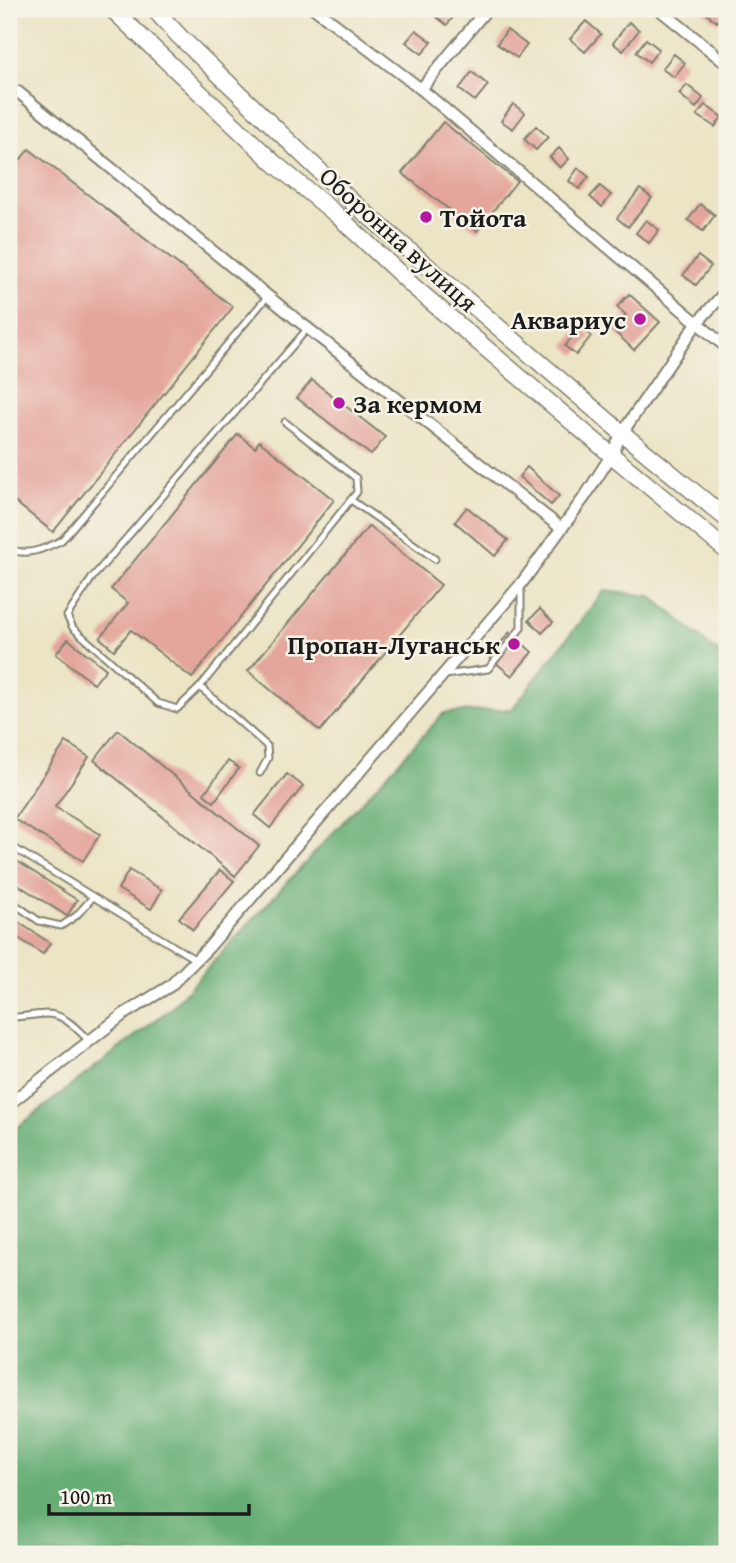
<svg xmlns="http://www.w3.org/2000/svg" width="736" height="1563" viewBox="0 0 736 1563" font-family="'Gentium Book Plus',serif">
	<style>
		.forest { fill: #66ae74; stroke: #416548; stroke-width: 2 }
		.building { fill: #e4a69c }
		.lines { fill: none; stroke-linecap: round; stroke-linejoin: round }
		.service-casing { stroke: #848070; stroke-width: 9 }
		.minor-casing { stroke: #848070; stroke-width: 14 }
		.primary-casing { stroke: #848070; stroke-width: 19 }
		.service { stroke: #fff; stroke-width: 5 }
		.minor { stroke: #fff; stroke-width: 10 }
		.primary { stroke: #fff; stroke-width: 16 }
		.poi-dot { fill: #b5179e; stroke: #f7f3e8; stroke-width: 2.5 }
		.labels { text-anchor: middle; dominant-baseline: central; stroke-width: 5; stroke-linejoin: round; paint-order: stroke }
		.poi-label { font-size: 26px; font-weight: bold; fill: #1c1c1c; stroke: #f7f3e8; text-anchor: start }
		.street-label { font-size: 26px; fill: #1c1c1c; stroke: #f7f3e8 }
	</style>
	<rect width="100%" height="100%" fill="#f7f3e8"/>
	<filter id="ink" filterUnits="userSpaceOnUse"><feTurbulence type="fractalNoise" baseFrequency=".0143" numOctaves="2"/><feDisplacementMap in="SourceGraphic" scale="14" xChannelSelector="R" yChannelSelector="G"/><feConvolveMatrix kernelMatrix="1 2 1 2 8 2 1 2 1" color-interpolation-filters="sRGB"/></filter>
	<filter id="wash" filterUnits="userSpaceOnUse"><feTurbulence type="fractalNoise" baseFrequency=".00686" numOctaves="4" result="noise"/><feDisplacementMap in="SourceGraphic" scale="28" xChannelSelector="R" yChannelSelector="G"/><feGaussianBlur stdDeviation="1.57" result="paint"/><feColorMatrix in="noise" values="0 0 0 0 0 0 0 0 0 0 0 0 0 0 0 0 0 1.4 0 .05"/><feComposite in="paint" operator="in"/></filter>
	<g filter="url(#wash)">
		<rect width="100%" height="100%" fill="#ebe4c5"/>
		<path class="forest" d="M604,591L651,596L727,660V1554H9V1134L170,1009L444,713L512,709Z"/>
		<g id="blocks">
			<g class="building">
				<path d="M437,9H459L447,25L433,14Z"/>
				<path d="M704,9H727L717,22L703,11Z"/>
				<path d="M586,21L601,34L585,52L570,39Z"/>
				<path d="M629,22L639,30L623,51L613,43Z"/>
				<path d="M416,30L432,42L422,54L406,42Z"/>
				<path d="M507,30L527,45L517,58L497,44Z"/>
				<path d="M646,39L659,49L649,62L636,52Z"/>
				<path d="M674,54L685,63L674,77L662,69Z"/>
				<path d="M472,72L488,85L475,101L459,89Z"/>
				<path d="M687,85L703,98L696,108L679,94Z"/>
				<path d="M513,104L525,113L513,129L501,121Z"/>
				<path d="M705,105L722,117L715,127L697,115Z"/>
				<path d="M443,122L517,181L477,231L402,173Z"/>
				<path d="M536,126L548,137L536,150L524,139Z"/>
				<path d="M559,148L569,159L560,168L550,157Z"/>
				<path d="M29,149L233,307L53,532L9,497V166L13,169Z"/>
				<path d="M578,168L589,177L579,189L569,181Z"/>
				<path d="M600,186L611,195L602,207L590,197Z"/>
				<path d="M640,189L652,198L628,227L617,218Z"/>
				<path d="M700,204L715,215L703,231L688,220Z"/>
				<path d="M646,220L659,230L649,243L636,233Z"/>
				<path d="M698,256L711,266L696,285L683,275Z"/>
				<path d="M629,294L660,322L634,350L613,330L626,315L617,307Z"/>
				<path d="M580,327L591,336L576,355L565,346Z"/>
				<path d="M312,380L385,437L371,455L297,398Z"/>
				<path d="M238,434L255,448L259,441L334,500L192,678L131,630L114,650L100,638L128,603L111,589Z"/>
				<path d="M527,467L559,496L551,505L519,477Z"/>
				<path d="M467,507L508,540L495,556L455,522Z"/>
				<path d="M369,526L441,585L320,731L248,671Z"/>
				<path d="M540,609L553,622L542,633L529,620Z"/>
				<path d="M510,632L532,652L512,676L489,657Z"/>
				<path d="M68,639L106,669L94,684L56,654Z"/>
				<path d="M118,730L259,846L235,876L94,760Z"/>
				<path d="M66,742L89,757L55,807L100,834L83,861L14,819Z"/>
				<path d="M228,761L239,768L214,802L204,794Z"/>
				<path d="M287,774L303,786L270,828L254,815Z"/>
				<path d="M9,856L77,900L67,916L9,879Z"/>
				<path d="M129,870L162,890L151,909L118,889Z"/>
				<path d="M220,870L234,881L193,930L179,918Z"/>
				<path d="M9,916L50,943L43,954L9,932Z"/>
			</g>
		</g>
	</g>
	<g filter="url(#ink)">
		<use href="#blocks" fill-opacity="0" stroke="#848070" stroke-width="2"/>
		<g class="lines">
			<g class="service-casing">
				<g id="service">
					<path d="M9,102L18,92"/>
					<path d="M285,422L356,478L357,492L200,687L177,709L158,703L73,628L67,616L92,578L308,328"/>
					<path d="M351,500L435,559"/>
					<path d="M9,548C26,558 46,548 62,540L268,296"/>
					<path d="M445,675L488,669L521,628V587"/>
					<path d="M200,687L267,746L268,758L260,773"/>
					<path d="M9,845L196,960"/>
					<path d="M9,900L39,921L61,926L76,916L93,897"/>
					<path d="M9,1018C54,1013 57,1007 89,1041"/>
				</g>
			</g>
			<g class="minor-casing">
				<g id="minor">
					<path d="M315,9L421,89L727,348"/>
					<path d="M659,9L727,64"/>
					<path d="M421,89L487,9"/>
					<path d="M18,92L296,319L561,528"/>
					<path d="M9,1104L124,1014L170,986L209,947L521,584L586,495L612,454L622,433L697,323L727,290"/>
				</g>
			</g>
			<g class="primary-casing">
				<g id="primary">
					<path d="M112,9L274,163L337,215L414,287L584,432L727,551"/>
					<path d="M154,9L179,36L350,200L622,433L727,519"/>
				</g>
			</g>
			<use href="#service" class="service"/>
			<use href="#minor" class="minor"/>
			<use href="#primary" class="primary"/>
		</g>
	</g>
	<g class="poi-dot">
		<circle cx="426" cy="217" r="7"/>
		<circle cx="640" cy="319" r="7"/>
		<circle cx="339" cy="403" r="7"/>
		<circle cx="514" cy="644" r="7"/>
	</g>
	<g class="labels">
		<g class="poi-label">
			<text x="440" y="217">Тойота</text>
			<text x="626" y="319" text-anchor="end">Аквариус</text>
			<text x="353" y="403">За кермом</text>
			<text x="500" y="644" text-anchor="end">Пропан-Луганськ</text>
		</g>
		<g class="street-label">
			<text transform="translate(399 239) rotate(42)">Оборонна вулиця</text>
		</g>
	</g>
	<rect width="736" height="1563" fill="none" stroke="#f7f3e8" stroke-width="35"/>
	<path d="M49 1504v10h200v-10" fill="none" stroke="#1c1c1c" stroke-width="3.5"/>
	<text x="60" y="1504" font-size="21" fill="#1c1c1c" stroke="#f7f3e8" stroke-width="5" paint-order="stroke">100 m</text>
</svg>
